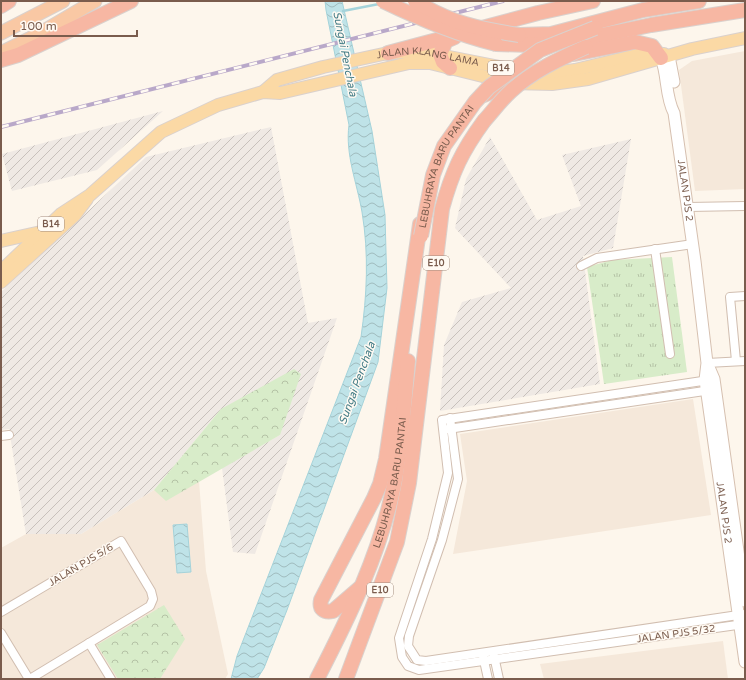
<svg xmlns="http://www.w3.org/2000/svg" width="746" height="680" viewBox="0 0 746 680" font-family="'Varela Round',sans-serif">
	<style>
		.residential { fill: #f5e8da }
		.industrial { fill: url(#industrial-furrows) }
		.grass { fill: url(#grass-tufts) }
		.park { fill: url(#park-crowns) }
		.water { fill: url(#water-waves); stroke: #a5d3da }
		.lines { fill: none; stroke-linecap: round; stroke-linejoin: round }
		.stream { stroke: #a5d3da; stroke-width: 2.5 }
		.minor-casing { stroke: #d1beb0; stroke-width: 10 }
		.secondary-casing { stroke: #d6c0b0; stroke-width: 13 }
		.primary-casing { stroke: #dad1cd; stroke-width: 14 }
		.trunk-casing { stroke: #dad1cd; stroke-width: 15 }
		.motorway-casing { stroke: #dad1cd; stroke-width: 16 }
		.minor { stroke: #fff; stroke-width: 8 }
		.secondary { stroke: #fff; stroke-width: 11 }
		.primary { stroke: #fbd9a5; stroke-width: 12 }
		.trunk { stroke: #f9c8a4; stroke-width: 13 }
		.motorway { stroke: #f7b7a3; stroke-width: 14 }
		.rail-casing { stroke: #b9a8c9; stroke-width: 4 }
		.rail { stroke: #fffaf3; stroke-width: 2.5; stroke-dasharray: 8; stroke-linecap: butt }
		.motorway-bridge-casing { stroke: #dad1cd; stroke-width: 16; stroke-linecap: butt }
		.motorway-bridge { stroke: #f7b7a3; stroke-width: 14 }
		.labels { text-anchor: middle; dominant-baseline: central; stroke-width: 3; stroke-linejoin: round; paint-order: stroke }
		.shield { fill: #fffaf3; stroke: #a28b7f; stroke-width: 1 }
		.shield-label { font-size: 9px; font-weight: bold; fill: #7a5c4d }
		.street-label { font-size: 10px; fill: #7a5c4d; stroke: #fffaf3 }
		.water-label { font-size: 11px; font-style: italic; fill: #437c86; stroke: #fffaf3 }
	</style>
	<defs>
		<pattern id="industrial-furrows" width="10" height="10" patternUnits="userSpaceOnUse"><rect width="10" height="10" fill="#efe9e4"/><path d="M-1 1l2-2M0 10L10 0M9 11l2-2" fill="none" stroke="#c7c0bb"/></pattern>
		<pattern id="grass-tufts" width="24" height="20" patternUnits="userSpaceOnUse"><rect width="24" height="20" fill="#d8ecc9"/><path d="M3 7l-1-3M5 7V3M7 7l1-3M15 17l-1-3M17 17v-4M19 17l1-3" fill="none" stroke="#b4c2a5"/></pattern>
		<pattern id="park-crowns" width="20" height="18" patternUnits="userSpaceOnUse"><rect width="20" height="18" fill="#d8ecc9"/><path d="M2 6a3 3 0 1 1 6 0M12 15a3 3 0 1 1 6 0" fill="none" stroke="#b4c2a5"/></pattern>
		<pattern id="water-waves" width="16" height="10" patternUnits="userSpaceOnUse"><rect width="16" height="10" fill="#bfe3e8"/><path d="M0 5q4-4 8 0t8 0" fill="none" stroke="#a0bbbe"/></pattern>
	</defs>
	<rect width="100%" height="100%" fill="#fdf6ec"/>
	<g class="residential">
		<path d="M745,51V189L695,191L679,70L692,61Z"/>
		<path d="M693,399L711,515L453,554L467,481L460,434Z"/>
		<path d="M222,468L199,481L206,571L228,674L225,679H1V548L26,534H81L154,490Z"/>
		<path d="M723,641L728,679H544L540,664Z"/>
	</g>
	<g class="industrial">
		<path d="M163,111L97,170L12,191L2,154Z"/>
		<path d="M271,127L308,323L337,318L255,554L233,552L222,468L280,435L221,409L154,490L81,534H26L9,429L1,430V292L146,157Z"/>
		<path d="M490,137L537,220L581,206L562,155L631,139L613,248L583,256L600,384L440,411L444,345L462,302L511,288L455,228L466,179Z"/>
	</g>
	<path class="grass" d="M672,257L687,372L604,384L587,267L612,260Z"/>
	<g class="park">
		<path d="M294,369L301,374L280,435L166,501L154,490L221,409Z"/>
		<path d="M164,605L185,639L160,679H118L97,645Z"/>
	</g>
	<g class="water">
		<path d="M325,1H342L372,131L385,215L387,288L378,362L287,610L264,668L257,679H231L237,656L361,337C367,295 369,254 362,212C357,183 345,154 349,125L326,10Z"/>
		<path d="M187,524L191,572L177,573L173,525Z"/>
	</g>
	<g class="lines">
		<path class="stream" d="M343,11L379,4"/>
		<g class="minor-casing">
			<g id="minor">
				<path d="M688,207L745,206"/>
				<path d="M655,249L670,354"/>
				<path d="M581,266L597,258L693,244"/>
				<path d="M736,361L730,297L745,296"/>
				<path d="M707,363L745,361"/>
				<path d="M709,380L442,420L448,473L432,539L399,638L402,657L408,666L419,670L744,624"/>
				<path d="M450,418L458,479L442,540L409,636L408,646L417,660L426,661L745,614"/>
				<path d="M448,429L711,390"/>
				<path d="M1,436L9,435"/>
				<path d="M1,612L121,541L151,591L153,599L150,606L30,679"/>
				<path d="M1,633L29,679"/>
				<path d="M89,643L111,679"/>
				<path d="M483,656L488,679"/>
				<path d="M494,656L499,679"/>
			</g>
		</g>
		<g class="secondary-casing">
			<g id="secondary">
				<path d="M669,56L674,82"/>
				<path id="s1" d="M661,58C668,76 665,96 674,113L695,261L707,363L705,380L745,662"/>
				<path d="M708,365L714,379L745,601"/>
			</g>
		</g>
		<g class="primary-casing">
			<g id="primary">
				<path id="s2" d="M263,92L277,80L323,67L388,53L419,51L524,72L553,73L575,70L642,54H664"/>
				<path d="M1,241L41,232"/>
				<path d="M1,271L61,214L90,195L161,132L218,105L263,92L280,93L409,63H430L511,83L552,84L588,79L692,49L745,38"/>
				<path d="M1,282L75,215L87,199"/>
			</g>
		</g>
		<g class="trunk-casing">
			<g id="trunk">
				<path d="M1,33L63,1"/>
				<path d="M1,53L39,34L95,1"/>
			</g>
		</g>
		<g class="motorway-casing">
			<g id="motorway">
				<path d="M1,6L9,1"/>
				<path d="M519,35L551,34L643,10L699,1"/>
				<path d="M496,44L530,45L563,43L651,25L745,10"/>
				<path d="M388,53L538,13L593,1"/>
				<path d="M574,54L635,42L652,46L661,58"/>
				<path d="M1,60L18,55L131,1"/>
				<path d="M450,68L443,62L440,54L446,41L455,37"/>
				<path d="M484,95L511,83"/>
				<path d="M362,586L333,611C324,613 319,609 321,600L374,498L380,484L386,459L420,224"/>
				<path id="s3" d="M317,679C349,617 380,554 394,485C402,445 404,402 408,361"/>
				<path d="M346,679L397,542L409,483L442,209C452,172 462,151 484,121"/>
			</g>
		</g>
		<use href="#minor" class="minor"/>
		<use href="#secondary" class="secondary"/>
		<use href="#primary" class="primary"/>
		<use href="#trunk" class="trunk"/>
		<use href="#motorway" class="motorway"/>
		<g class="rail-casing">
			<path id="rail" d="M1,127L503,1"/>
		</g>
		<use href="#rail" class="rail"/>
		<g class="motorway-bridge-casing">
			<g id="motorway-bridge">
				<path d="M383,1C420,19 456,34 496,44"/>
				<path d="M415,1C450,23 479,29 519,35"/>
				<path d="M484,121C493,111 501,100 511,91C533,71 559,59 586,47"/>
				<path id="s4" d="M421,236L433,175L444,146L475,102L489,87L540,50L595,28"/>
			</g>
		</g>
		<use href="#motorway-bridge" class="motorway-bridge"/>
	</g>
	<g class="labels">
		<g class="shield">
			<rect x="488" y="61" width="26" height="14" rx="3"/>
			<rect x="38" y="217" width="26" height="14" rx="3"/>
			<rect x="423" y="256" width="26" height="14" rx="3"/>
			<rect x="367" y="583" width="26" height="14" rx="3"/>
		</g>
		<g class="shield-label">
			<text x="501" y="68">B14</text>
			<text x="51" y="224">B14</text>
			<text x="436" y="263">E10</text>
			<text x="380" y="590">E10</text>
		</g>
		<g class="street-label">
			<text stroke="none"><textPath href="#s2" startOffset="173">JALAN KLANG LAMA</textPath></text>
			<text stroke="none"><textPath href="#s4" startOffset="75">LEBUHRAYA BARU PANTAI</textPath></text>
			<text stroke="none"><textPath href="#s1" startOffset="135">JALAN PJS 2</textPath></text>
			<text stroke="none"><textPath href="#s3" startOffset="211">LEBUHRAYA BARU PANTAI</textPath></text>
			<text stroke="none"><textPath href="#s1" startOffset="460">JALAN PJS 2</textPath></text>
			<text transform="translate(81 565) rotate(-31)">JALAN PJS 5/6</text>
			<text transform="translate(676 634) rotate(-8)">JALAN PJS 5/32</text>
		</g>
		<g class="water-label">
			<text transform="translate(345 54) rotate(79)">Sungai Penchala</text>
			<text transform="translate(357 383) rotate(-70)">Sungai Penchala</text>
		</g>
	</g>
	<rect width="746" height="680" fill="none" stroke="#7a5c4d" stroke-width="4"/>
	<path d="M14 30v6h123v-6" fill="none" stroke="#7a5c4d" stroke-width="2"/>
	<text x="20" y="30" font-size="12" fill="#7a5c4d" stroke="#fffaf3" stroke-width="3" paint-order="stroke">100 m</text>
</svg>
